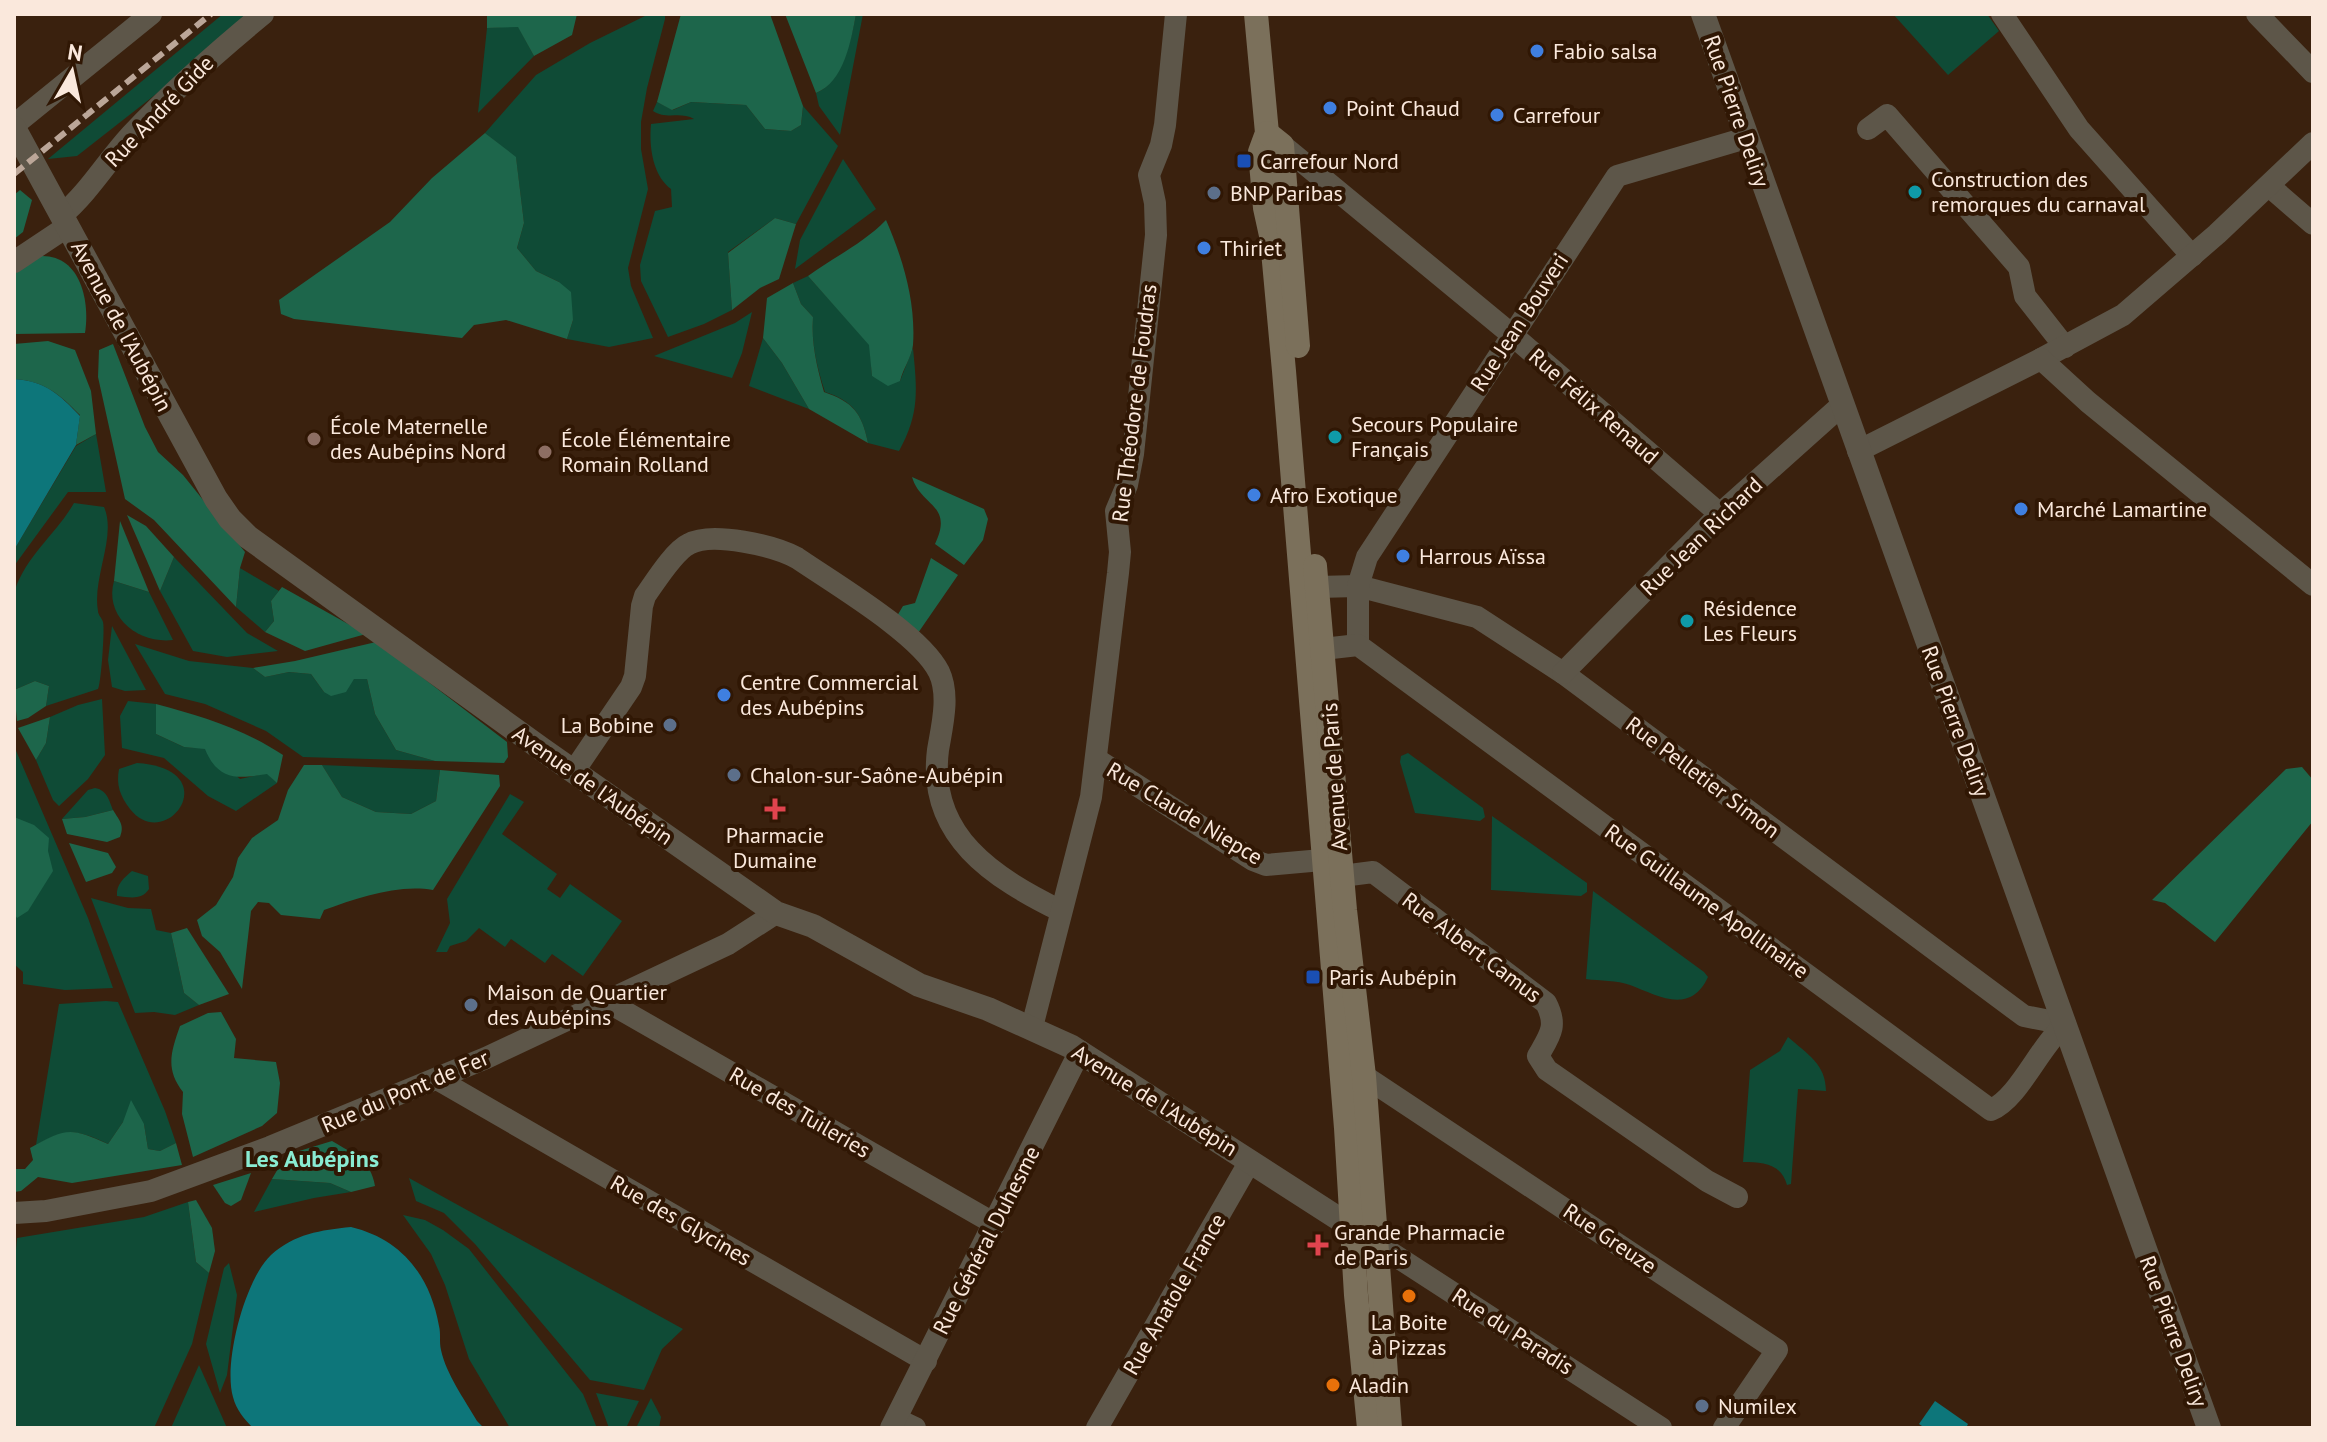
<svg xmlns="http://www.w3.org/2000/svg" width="2327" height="1442" viewBox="0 0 2327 1442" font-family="'PT Sans',sans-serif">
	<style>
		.green { fill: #0f4b36 }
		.forest { fill: #1d664b }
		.water { fill: #0d767a }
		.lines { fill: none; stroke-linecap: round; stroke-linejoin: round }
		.minor { stroke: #5d5649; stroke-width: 22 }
		.tertiary { stroke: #5d5649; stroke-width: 24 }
		.secondary { stroke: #7b705b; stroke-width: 24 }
		.rail { stroke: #bba698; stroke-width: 6; stroke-dasharray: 12 6; stroke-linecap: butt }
		.shop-dot { fill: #3f7fe0; stroke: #301704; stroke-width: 3 }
		.transit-dot { fill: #1a4fb4; stroke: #301704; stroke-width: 3 }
		.culture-dot { fill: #0f9aa8; stroke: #301704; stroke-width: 3 }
		.service-dot { fill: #5c6f8a; stroke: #301704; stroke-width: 3 }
		.education-dot { fill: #8d6e63; stroke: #301704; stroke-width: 3 }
		.health-dot { fill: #e0444e; stroke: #301704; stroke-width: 3 }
		.food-dot { fill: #e8710a; stroke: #301704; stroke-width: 3 }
		.labels { text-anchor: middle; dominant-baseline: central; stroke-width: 8; stroke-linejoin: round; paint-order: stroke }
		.poi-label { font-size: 22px; fill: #fae8dc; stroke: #301704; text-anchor: start }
		.street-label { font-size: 22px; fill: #fae8dc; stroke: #301704 }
		.neighbourhood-label { font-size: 24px; font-weight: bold; fill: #89ebd2; stroke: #301704 }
	</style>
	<rect width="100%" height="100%" fill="#3a210e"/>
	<g class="green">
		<path d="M223,14H248L174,80L77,156L48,159Z"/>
		<path d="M649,14H665V19L647,88L641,122V149L648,189L628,268L631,286L653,338L609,347L567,339L573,320L559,282L536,271L517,248L524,223L516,158L485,133L536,75L590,43Z"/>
		<path d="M856,14H863L840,135L819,106L816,93C842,83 851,40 856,14Z"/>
		<path d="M1893,14H1987L1999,31L1948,75Z"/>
		<path d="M518,26L534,56L478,113L487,28Z"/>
		<path d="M657,102L673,110L691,102L746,105L765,129L791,131L801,125L803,106L838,146L796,224L775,218L728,252L732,310L704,324L668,337L641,281L640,265L655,211L672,207L671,189C652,175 649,145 651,124L694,119C681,111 666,120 653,111Z"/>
		<path d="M843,159L876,209L795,269L800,240Z"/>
		<path d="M808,276L870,345L872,376L900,381L913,348C917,390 920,413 899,451L868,443C862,414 853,401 825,392C817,367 811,343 813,317L801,304L793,283Z"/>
		<path d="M752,312L742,353L732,378L654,356L735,323Z"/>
		<path d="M763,338L782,363L809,409L749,386Z"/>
		<path d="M96,434L106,492H68L14,566V550L76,446Z"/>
		<path d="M74,503L104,507C117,536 92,578 98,611C98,615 102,618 103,622C105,628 101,685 98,689L46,706L49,686L35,681L14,690C14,669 9,606 15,590C26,556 57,533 74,503Z"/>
		<path d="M174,557L247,633L278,651L227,657L193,651L160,591Z"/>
		<path d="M240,568L279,591L271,601L274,621L265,632L236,607Z"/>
		<path d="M114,581L149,592L173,640C137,644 104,616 114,581Z"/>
		<path d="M112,626L146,690L125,691L112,687L108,660Z"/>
		<path d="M135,644L189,661L253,668L265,677L289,672L311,674L324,692L354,679H367L375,714L396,750L435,761L303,757L266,731L205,704L165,694Z"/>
		<path d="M102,699L105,755L88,779L59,806L53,800L36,760L46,743L50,717L78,705Z"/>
		<path d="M128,701L156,704V734L184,747L205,748L240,779L267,773L277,783L236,811L208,796L164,758L122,748L120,716Z"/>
		<path d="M14,746L88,918L113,988L65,990L23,984V972L14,964Z"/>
		<path d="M1408,753L1483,808L1485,817L1480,821L1415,813L1400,762L1401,756Z"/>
		<path d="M137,763C228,769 166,855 130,809C120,796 116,785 119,769Z"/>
		<path d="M322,765L440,770L436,801L411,814L376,812L342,797Z"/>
		<path d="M95,788C107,790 109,800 113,810L85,817L62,819L88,790Z"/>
		<path d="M510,794L524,802L502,834L557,874L547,889L560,898L570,884L622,921L583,976L552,954L545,963L511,939L505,947L479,928L466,941L450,946L447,952H436L450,923L447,899Z"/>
		<path d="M1492,816L1587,883V892L1581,896L1491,890Z"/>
		<path d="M132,871L148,876L149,889C141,901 129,897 117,896C116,884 124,878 132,871Z"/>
		<path d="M1593,891L1704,972L1708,977C1690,1016 1657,995 1630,985C1617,980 1600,981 1586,979Z"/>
		<path d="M91,898L128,908L151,909L156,930L171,933L184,993L199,1005L175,1015L154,1012L135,1013Z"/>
		<path d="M106,1001L118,1002L165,1111L176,1143L160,1151L148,1149L144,1124L123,1122L108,1144C76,1129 68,1128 36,1145L59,1004Z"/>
		<path d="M1788,1037C1807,1054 1826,1064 1826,1091L1798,1089L1791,1184L1787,1185C1781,1163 1762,1162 1743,1162L1750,1070L1780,1051Z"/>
		<path d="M409,1178L683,1329L662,1349L644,1390L590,1380L475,1244L444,1213L416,1201Z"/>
		<path d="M272,1179L330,1183L351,1192L314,1198L254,1212Z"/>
		<path d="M188,1202L196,1262L209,1273L192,1344L154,1428H14V1273L17,1238L144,1217Z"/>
		<path d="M403,1215L425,1220L443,1230L469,1249L583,1394L597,1428H510L469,1359L445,1285L431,1254Z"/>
		<path d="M229,1263L237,1295L227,1375L220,1393L206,1344L224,1268Z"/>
		<path d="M199,1365L227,1428H171Z"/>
		<path d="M596,1393L639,1401L626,1428H609Z"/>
		<path d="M651,1398L661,1417L659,1428H636Z"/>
	</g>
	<g class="forest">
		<path d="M487,14H577L572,35L534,56L518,27L487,28Z"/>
		<path d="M681,14H770L803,106L801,125L791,131L765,129L746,105L691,102L672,110L657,102Z"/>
		<path d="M785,14H856C851,41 844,82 816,93Z"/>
		<path d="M485,133L516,157L524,223L517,248L536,271L559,282L571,292L573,320L567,339L506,320L474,325L462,338L294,319L281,314L279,300L390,222L432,178Z"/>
		<path d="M20,190L32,200L23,232L14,239V195Z"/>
		<path d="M775,218L796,224L779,279L760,288L732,310L728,253Z"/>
		<path d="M886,220C903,259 916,302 913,345C912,356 903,369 900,381L888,386L872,376L869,345L808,276C834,257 864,243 886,220Z"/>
		<path d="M41,256C81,255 90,302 85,333L14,334V274L28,262Z"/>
		<path d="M793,283L801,304L813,317C811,343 817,367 824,392C853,402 862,413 868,443L809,409L782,363L763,338L767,298Z"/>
		<path d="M48,341L75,350L91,391L96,434L76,445L80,415C59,394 45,381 14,379V344Z"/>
		<path d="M113,344L145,427L158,452L183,475L245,552L240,568L236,607L154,520L125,499L98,377L99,350Z"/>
		<path d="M912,477L984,509L988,519L983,540L964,565L935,544C954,504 921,507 912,477Z"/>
		<path d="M127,515L146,526L174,557L160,591Z"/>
		<path d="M120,521L149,592L114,581Z"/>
		<path d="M931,558L958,575L918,633L897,616L903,606L915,603Z"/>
		<path d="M282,587L366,634L305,651L265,632L274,621L271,601Z"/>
		<path d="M376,642L507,742L508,757L504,763L435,761L396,750L375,714L367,679H354L346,692L331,696L324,692L311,674L289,672L265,677L253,668L295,661Z"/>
		<path d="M35,681L49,686L46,706L28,718L17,721L14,690Z"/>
		<path d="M156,704C201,716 244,729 283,755L277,783L267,774C238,779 218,781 205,749L184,747L156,734Z"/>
		<path d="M50,717L46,743L36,760L18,728Z"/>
		<path d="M304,765H322L342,797L376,812L411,814L436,801L440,770L499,775L500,786L433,890C397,884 358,898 324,910L320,919L281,915L269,903L258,902L251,911L242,989L220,952L202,936L197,920L216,905L233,877L238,858L252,838L278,820L288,790Z"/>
		<path d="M2302,767L2313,780V821L2215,942L2165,903L2152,900L2286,769Z"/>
		<path d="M113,810C119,820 125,825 120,837L107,842L67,834L62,819L85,817Z"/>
		<path d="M14,817L34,825L49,838L48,851L53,871L28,911L17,918L14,913Z"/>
		<path d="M69,843L108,853L116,867L112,873L86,882Z"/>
		<path d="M187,928L229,994L199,1005L184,993L171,933Z"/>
		<path d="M221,1012L236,1039L234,1058L276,1062L280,1083L277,1113L262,1126L193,1157L182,1114L183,1092C165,1069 171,1052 180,1026L208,1013Z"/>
		<path d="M131,1100L144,1124L148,1149L160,1151L176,1143L182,1165L72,1183L38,1177L21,1191L14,1192V1169H25L33,1160L30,1148C66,1128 70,1127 108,1144L123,1122Z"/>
		<path d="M332,1141C353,1154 371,1160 375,1186L351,1192L330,1183L272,1179L286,1155Z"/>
		<path d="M251,1173L241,1200L231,1206L225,1203L213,1185Z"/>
		<path d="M196,1200L212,1228L215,1251L209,1273L196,1262L188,1202Z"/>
	</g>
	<g class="water">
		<path d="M14,379C45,381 59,394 80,416L76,445L14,550Z"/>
		<path d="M351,1227C401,1239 430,1275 439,1326C441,1334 439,1342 441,1350C446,1374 465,1400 477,1421L484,1428H253C244,1419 236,1409 233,1397C223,1363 245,1279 271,1255C294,1234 321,1230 351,1227Z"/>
		<path d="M1935,1401L1968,1424L1966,1428H1925L1919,1424Z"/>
	</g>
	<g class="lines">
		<g class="minor">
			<path d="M2002,14L2079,129L2192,256"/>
			<path d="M2257,14L2313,72"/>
			<path d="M14,125L151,14"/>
			<path d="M1868,129L1887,115L2019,267L2025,296L2065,347"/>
			<path d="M1282,145L1511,334L1720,514"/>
			<path d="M2269,186L2313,224"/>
			<path d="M62,215C89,192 107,161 131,135C172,91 217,52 263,14"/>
			<path d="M14,262L68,226"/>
			<path d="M2041,359L2123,315L2217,234L2313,143"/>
			<path d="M1858,451L2041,359L2088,402L2313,585"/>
			<path d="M1317,587L1358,586L1477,617L1563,673L2024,1016L2065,1024"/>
			<path d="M1358,645V586L1367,557L1617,176L1746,138"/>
			<path d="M1323,649L1358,645L1991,1110C2019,1098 2039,1047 2065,1024"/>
			<path d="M1563,673L1720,514L1843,404"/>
			<path d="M1096,759L1253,860L1266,865L1322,860"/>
			<path d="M574,771L631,687L635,676L642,606L645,596C655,582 674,551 689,544C712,531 775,546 797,558C835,584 920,634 939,672C950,695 942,726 938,750C927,836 994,878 1061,911"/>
			<path d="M1342,876L1373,872L1546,1003C1558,1026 1550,1035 1538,1056L1547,1070L1707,1181L1737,1197"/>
			<path d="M606,1001L995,1224"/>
			<path d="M1032,1027L1091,797L1118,573L1120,552L1116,511L1127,485L1133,454L1156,235L1155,203L1149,175L1161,145L1165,125L1176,14"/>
			<path d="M1364,1076L1777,1350L1724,1428"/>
			<path d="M437,1079L926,1361"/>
			<path d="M14,1213L46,1211L151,1191L270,1147L486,1058L728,944L776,913"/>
			<path d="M1365,1236L1661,1428"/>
			<path d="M896,1419L915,1428"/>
			<path d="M891,1428L1080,1051"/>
			<path d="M1097,1428L1250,1161"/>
		</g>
		<g class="tertiary">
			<path d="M1703,14L2209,1428"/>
			<path d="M14,128L216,499L230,519L248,537L543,750L776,913L813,926L919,985L988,1009L1072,1047L1364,1235"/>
		</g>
		<g class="secondary">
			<path d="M1256,14L1267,133L1260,152L1265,208L1272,240L1284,371L1346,1128L1356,1295L1369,1428"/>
			<path d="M1267,133L1282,145L1298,346"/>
			<path d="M1315,566L1345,910L1364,1076L1390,1428"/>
		</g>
		<path class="rail" d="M14,174L211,14"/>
	</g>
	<g class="shop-dot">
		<circle cx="1537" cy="51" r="8"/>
		<circle cx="1330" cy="108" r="8"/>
		<circle cx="1497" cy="115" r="8"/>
		<circle cx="1204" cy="248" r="8"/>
		<circle cx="1254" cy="495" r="8"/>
		<circle cx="2021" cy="509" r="8"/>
		<circle cx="1403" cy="556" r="8"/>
		<circle cx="724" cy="695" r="8"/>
	</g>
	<g class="transit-dot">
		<rect x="1236" y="153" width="16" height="16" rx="4"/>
		<rect x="1305" y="969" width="16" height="16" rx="4"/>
	</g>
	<g class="culture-dot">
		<circle cx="1915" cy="192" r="8"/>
		<circle cx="1335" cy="437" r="8"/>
		<circle cx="1687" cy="621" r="8"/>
	</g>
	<g class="service-dot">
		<circle cx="1214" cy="193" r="8"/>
		<circle cx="670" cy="725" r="8"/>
		<circle cx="734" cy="775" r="8"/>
		<circle cx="471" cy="1005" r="8"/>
		<circle cx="1702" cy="1406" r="8"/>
	</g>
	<g class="education-dot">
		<circle cx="314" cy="439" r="8"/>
		<circle cx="545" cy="452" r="8"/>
	</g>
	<g class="health-dot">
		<path d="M771 797h8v8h8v8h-8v8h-8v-8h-8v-8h8z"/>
		<path d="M1314 1233h8v8h8v8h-8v8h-8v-8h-8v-8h8z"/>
	</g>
	<g class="food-dot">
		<circle cx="1409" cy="1296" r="8"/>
		<circle cx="1333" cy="1385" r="8"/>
	</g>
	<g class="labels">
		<g class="poi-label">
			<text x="1553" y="51">Fabio salsa</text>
			<text x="1346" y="108">Point Chaud</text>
			<text x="1513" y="115">Carrefour</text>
			<text x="1260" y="161">Carrefour Nord</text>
			<text x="1931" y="179">Construction des<tspan x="1931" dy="25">remorques du carnaval</tspan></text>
			<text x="1230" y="193">BNP Paribas</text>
			<text x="1220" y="248">Thiriet</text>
			<text x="1351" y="424">Secours Populaire<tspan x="1351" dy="25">Français</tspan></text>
			<text x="330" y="426">École Maternelle<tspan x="330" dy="25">des Aubépins Nord</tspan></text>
			<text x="561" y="439">École Élémentaire<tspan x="561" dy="25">Romain Rolland</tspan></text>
			<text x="1270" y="495">Afro Exotique</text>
			<text x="2037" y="509">Marché Lamartine</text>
			<text x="1419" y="556">Harrous Aïssa</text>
			<text x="1703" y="608">Résidence<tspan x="1703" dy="25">Les Fleurs</tspan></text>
			<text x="740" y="682">Centre Commercial<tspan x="740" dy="25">des Aubépins</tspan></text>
			<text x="654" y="725" text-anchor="end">La Bobine</text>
			<text x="750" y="775">Chalon-sur-Saône-Aubépin</text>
			<text x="775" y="835" text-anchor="middle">Pharmacie<tspan x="775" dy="25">Dumaine</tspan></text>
			<text x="1329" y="977">Paris Aubépin</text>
			<text x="487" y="992">Maison de Quartier<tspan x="487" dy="25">des Aubépins</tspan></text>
			<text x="1334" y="1232">Grande Pharmacie<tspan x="1334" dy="25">de Paris</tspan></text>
			<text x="1409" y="1322" text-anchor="middle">La Boite<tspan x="1409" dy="25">à Pizzas</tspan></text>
			<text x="1349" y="1385">Aladin</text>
			<text x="1718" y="1406">Numilex</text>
		</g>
		<g class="street-label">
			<text transform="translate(159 111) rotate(-46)">Rue André Gide</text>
			<text transform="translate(1737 111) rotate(71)">Rue Pierre Deliry</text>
			<text transform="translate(1519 322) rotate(-57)">Rue Jean Bouveri</text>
			<text transform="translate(122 326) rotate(62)">Avenue de l'Aubépin</text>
			<text transform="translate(1134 403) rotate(-83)">Rue Théodore de Foudras</text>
			<text transform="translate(1594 406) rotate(41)">Rue Félix Renaud</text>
			<text transform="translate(1701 536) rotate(-44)">Rue Jean Richard</text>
			<text transform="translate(1956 721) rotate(70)">Rue Pierre Deliry</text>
			<text transform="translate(1334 777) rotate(-94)">Avenue de Paris</text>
			<text transform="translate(1703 777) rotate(37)">Rue Pelletier Simon</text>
			<text transform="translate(593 785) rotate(35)">Avenue de l'Aubépin</text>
			<text transform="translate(1185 813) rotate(31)">Rue Claude Niepce</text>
			<text transform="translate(1707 901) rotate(36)">Rue Guillaume Apollinaire</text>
			<text transform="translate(1472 947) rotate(37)">Rue Albert Camus</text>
			<text transform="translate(405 1091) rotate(-23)">Rue du Pont de Fer</text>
			<text transform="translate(1155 1100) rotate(32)">Avenue de l'Aubépin</text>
			<text transform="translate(800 1112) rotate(30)">Rue des Tuileries</text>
			<text transform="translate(681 1220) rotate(30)">Rue des Glycines</text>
			<text transform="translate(1610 1238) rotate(34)">Rue Greuze</text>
			<text transform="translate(986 1240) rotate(-63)">Rue Général Duhesme</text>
			<text transform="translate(1174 1294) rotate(-60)">Rue Anatole France</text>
			<text transform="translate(1513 1331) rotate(33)">Rue du Paradis</text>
			<text transform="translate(2174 1331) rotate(70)">Rue Pierre Deliry</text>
		</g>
		<g class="neighbourhood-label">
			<text x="312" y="1158">Les Aubépins</text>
		</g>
	</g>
	<rect width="2327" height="1442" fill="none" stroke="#fae8dc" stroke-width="32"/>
	<g transform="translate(72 72) rotate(9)" stroke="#301704" stroke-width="6" paint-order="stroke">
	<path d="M0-6L14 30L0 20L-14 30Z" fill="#fae8dc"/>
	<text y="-12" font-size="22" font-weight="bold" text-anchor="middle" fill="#fae8dc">N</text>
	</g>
</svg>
